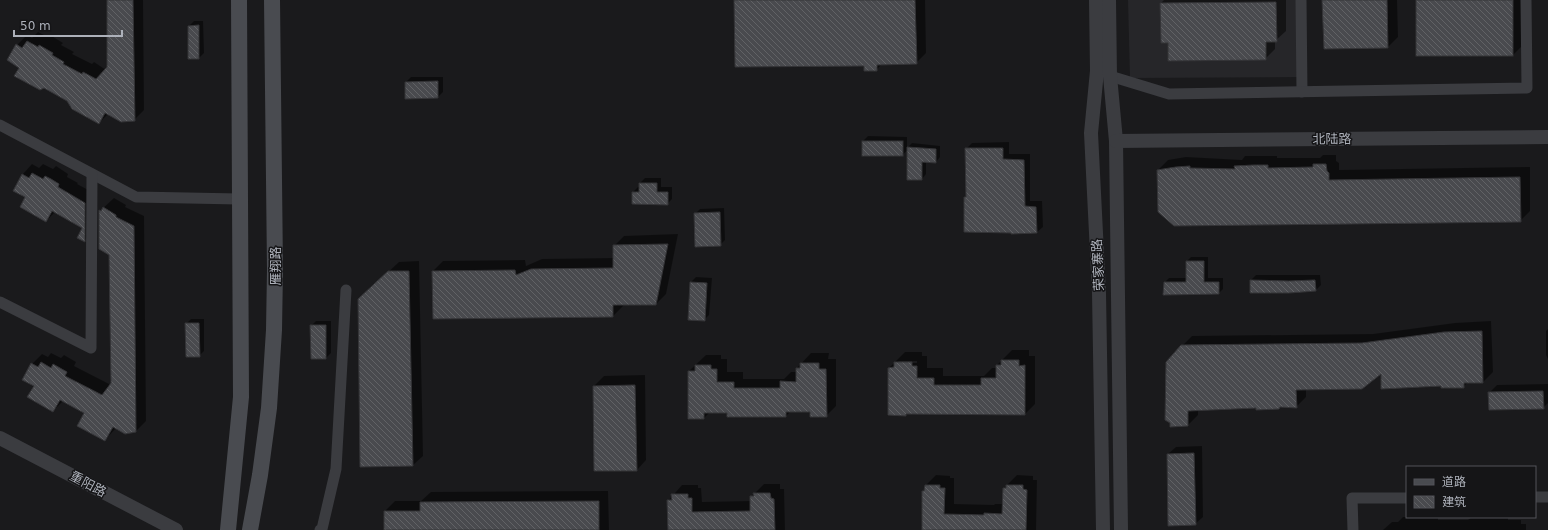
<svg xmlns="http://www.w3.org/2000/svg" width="1548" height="530" viewBox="0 0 1548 530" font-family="'DejaVu Sans','Noto Sans SC',sans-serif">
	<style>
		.built { fill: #262629 }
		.shadow { fill: #0007; fill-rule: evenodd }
		.building { fill: url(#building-back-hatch); stroke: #343437 }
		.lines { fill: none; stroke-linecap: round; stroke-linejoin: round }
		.minor { stroke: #3b3c40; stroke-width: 11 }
		.tertiary { stroke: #3b3c40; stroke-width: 14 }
		.secondary { stroke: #494b50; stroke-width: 16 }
		.labels { text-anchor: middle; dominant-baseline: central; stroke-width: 3; stroke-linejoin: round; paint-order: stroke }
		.street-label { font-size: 13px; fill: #adb1ba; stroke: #151517 }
	</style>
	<defs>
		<pattern id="building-back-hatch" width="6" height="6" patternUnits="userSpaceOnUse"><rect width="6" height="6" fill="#494a4e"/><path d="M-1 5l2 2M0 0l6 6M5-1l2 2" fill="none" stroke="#616265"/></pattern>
	</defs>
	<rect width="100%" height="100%" fill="#1a1a1c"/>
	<path class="built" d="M1128,0H1301L1304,77L1130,78Z"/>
	<g class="shadow">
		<path d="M108,0H143L144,110L134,120L108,114L99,123L20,68L17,45L27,35L32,38L38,32L48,37L50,35L63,43L61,45L74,52L72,54L92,64L94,62L106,70L108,68Z"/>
		<path d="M735,0H925L926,53L916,63L882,64L876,70Z"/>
		<path d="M1164,0H1286V31L1275,41V49L1265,59L1169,42H1162L1161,3Z"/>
		<path d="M1323,0H1397L1398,37L1388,47L1325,48Z"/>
		<path d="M1417,0H1522L1523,45L1513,55Z"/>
		<path d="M194,21H203L204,53L199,58L189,26Z"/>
		<path d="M411,77H443V92L438,97L406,82Z"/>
		<path d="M868,136L907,137V148L912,143L940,146V157L936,162L926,161V174L922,179L908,150L902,155L863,141Z"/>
		<path d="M1009,142V154H1030V201H1042L1043,227L1037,232L1012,233V232L965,231V197L967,195L966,149L972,143Z"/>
		<path d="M1323,155H1336V161L1339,163V170L1530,167V211L1520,221L1158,170L1168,160L1186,157L1242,160L1245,156H1277V158H1320Z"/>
		<path d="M32,164L39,168L43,164L53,169L56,166L68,174L67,177L78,183L77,184L94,193V231L84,241V228L55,212L46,221L27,197L14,190L23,174Z"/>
		<path d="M645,178H661V187H672V199L667,204L633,192L638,187H640V183Z"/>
		<path d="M114,198L126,205L125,207L144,216L146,421L136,431L116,428L105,440L86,412L64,400L53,411L35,386L32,364L42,354L48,357L51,353L61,358L64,355L76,362L74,366L111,385L110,254L100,211Z"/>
		<path d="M724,208L725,240L720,245L695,214L700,209Z"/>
		<path d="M678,234L666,294L656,304H623V306L613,316L433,271L443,261L525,260L526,266L542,259L614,258V246L624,236Z"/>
		<path d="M1191,257H1208V278H1223V289L1219,293L1165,282L1169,278H1187V261Z"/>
		<path d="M419,261L423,456L413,465L370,289L399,262Z"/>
		<path d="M1256,275H1320L1321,285L1316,290L1251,280Z"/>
		<path d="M696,277L712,278L709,315L704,320L691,282Z"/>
		<path d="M191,319H204V351L199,356L186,324Z"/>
		<path d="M316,321H331V353L326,358L311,326Z"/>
		<path d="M1491,321L1493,372L1483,382H1468L1463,387L1382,372L1306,389V397L1296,407L1198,409V415L1188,425L1182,346L1192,336L1373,334L1455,323Z"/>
		<path d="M1548,329V359L1546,355V331Z"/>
		<path d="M1012,350H1029V356H1035V404L1025,414L907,413L906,415L889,368L905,352H922V356H927V368H943V376H984L992,368H997V365ZM899,361H917V363H897Z"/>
		<path d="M811,353H829L828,359H836V406L826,416L811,411H791L786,416H728V412H710L704,418L689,371L706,355H721V359H727V372H743V379H784L791,372H797V368Z"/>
		<path d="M645,375L646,460L637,470H595L594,386L604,376Z"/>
		<path d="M1548,384V403L1543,408L1489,393L1497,385Z"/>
		<path d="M1202,446L1203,517L1195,524L1168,454L1176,447Z"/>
		<path d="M936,475L950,476V478H954V504L994,505L995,504H1003L1004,488L1017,475L1033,476V480H1037L1036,530H923V491L925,489L926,485Z"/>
		<path d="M764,484H780V489H784L785,530H669L668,501L682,485H698V488H701L702,502L751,501V497Z"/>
		<path d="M608,491L609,530H385V511L395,501H421L431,492Z"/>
		<path d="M1403,517H1438V520H1468L1472,517H1508V520H1521V524H1526V530H1383L1392,522H1398Z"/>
	</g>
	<g class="building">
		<path d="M107,0H133L135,121L121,122L105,113L99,124L72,109L67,101L44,88L40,90L14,76L19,68L7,60L16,44L22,48L27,41L38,47L39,45L53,53L52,55L64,62L63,64L82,74L83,72L96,79L107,67Z"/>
		<path d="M734,0H915L917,64L877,65V71H864V66L735,67Z"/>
		<path d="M1322,0H1387L1388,48L1324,49Z"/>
		<rect x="1416" y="0" width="97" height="56"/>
		<path d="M1276,2L1277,42H1266V60L1168,61V43H1161L1160,3Z"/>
		<path d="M199,25V59H188V26Z"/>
		<path d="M438,81V98L405,99V82Z"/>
		<rect x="862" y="141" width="41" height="15"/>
		<path d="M907,147L936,149V163L922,162V180H907Z"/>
		<path d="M965,148H1003V159L1024,160L1025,206L1036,207L1037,233L1011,234V233L964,232V197H966Z"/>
		<path d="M1313,164H1326L1327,171L1329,173V180L1520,177L1521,222L1174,226L1158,212L1157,170L1176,167L1190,166V168L1235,169L1234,166L1254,165H1268V168L1313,167Z"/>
		<path d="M32,173L43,179L45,176L51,179L59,184L58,187L85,203V242L77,238L82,228L52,211L46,222L20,207L25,197L13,191L22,174L29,178Z"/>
		<path d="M639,183H657V192H668V205L632,204V192H639Z"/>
		<path d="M103,207L116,215V217L134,226L136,432L125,434L113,427L105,441L77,426L84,413L60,400L53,412L27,397L34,386L22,380L31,363L38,367L41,362L51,368L53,364L67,372L65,376L102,395L111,383L109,255L99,249V210L101,211Z"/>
		<path d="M720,212L721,246L695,247L694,213Z"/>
		<path d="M668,244L656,305H613V317L433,319L432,271L515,270L516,275L531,269L613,268V245Z"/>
		<path d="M1186,261H1204V282H1219V294L1163,295L1164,282H1186Z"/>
		<path d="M388,271H409L413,466L360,467L358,299Z"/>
		<path d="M1250,280L1289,281L1315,280L1316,291L1289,293H1250Z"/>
		<path d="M690,282L707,283L705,321L688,320Z"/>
		<path d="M185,323H199L200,357H186Z"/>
		<path d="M310,325H326V359H311Z"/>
		<path d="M1482,331L1483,383H1464V388H1441V386L1381,389V374L1362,389L1296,390L1297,408L1280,407L1279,409L1256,410V408L1188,411V426L1170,427V423L1165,420L1166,362L1181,345L1362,343L1444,332Z"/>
		<path d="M1001,360H1019V366L1025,365V415L906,414V416L888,415V368L894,367V362H912V366H917V378H934V385H981V378H996V365H1001Z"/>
		<path d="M800,363H819V369H826L827,417H810V412H786V417H727V413H704V419H688V371H695V365H711V369H717V382H734V388H780V381L796,382V368H800Z"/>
		<path d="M635,385L637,471H594L593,386Z"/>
		<path d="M1543,391L1544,409L1489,410L1488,392Z"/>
		<path d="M1194,453L1196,525L1168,526L1167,454Z"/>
		<path d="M925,485H940V488H945L944,514L984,515V513L1002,514L1003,488H1006V485H1023V489L1027,490L1026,530H922V491H924Z"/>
		<path d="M753,493H770L771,498L774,499L775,530H668L667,500H672L671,494H688V498H692V512L750,511V496H754Z"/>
		<path d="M599,501V530H384V511H420V502Z"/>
	</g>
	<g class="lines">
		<g class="minor">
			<path d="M1301,0L1302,92"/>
			<path d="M1110,76L1169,94L1527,88L1526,0"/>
			<path d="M0,125L136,197L239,199"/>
			<path d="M0,302L91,348L92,174"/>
			<path d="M1535,497H1548"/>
			<path d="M320,530L322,529L336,469L346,290"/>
			<path d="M1353,530L1352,498H1407"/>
		</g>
		<g class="tertiary">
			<path d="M1096,0L1097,71L1091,133L1099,293L1103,530"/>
			<path d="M1109,0L1110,76L1116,141L1121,530"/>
			<path d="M1116,141L1548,137"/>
			<path d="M0,438L176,530"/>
		</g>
		<g class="secondary">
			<path d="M228,530L241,397L239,0"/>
			<path d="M250,530L260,475L269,408L274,330L275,270L272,0"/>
		</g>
	</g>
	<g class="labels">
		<g class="street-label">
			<text transform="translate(1332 139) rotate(-1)">北陆路</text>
			<text transform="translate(1098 265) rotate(-93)">荣家寨路</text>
			<text transform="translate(275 266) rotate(-90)">雁翔路</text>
			<text transform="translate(88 484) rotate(28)">重阳路</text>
		</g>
	</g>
	<rect x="1406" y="466" width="130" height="52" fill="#151517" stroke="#525358"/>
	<rect x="1414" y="479" width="20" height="6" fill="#494b50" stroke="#525358"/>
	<text x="1442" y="486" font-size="12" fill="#adb1ba">道路</text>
	<rect x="1414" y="496" width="20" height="12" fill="url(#building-back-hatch)" stroke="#525358"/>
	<text x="1442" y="506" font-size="12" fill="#adb1ba">建筑</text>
	<path d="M14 30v6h108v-6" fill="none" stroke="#adb1ba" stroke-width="2"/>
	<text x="20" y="30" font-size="12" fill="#adb1ba" stroke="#151517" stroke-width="3" paint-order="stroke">50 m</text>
</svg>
